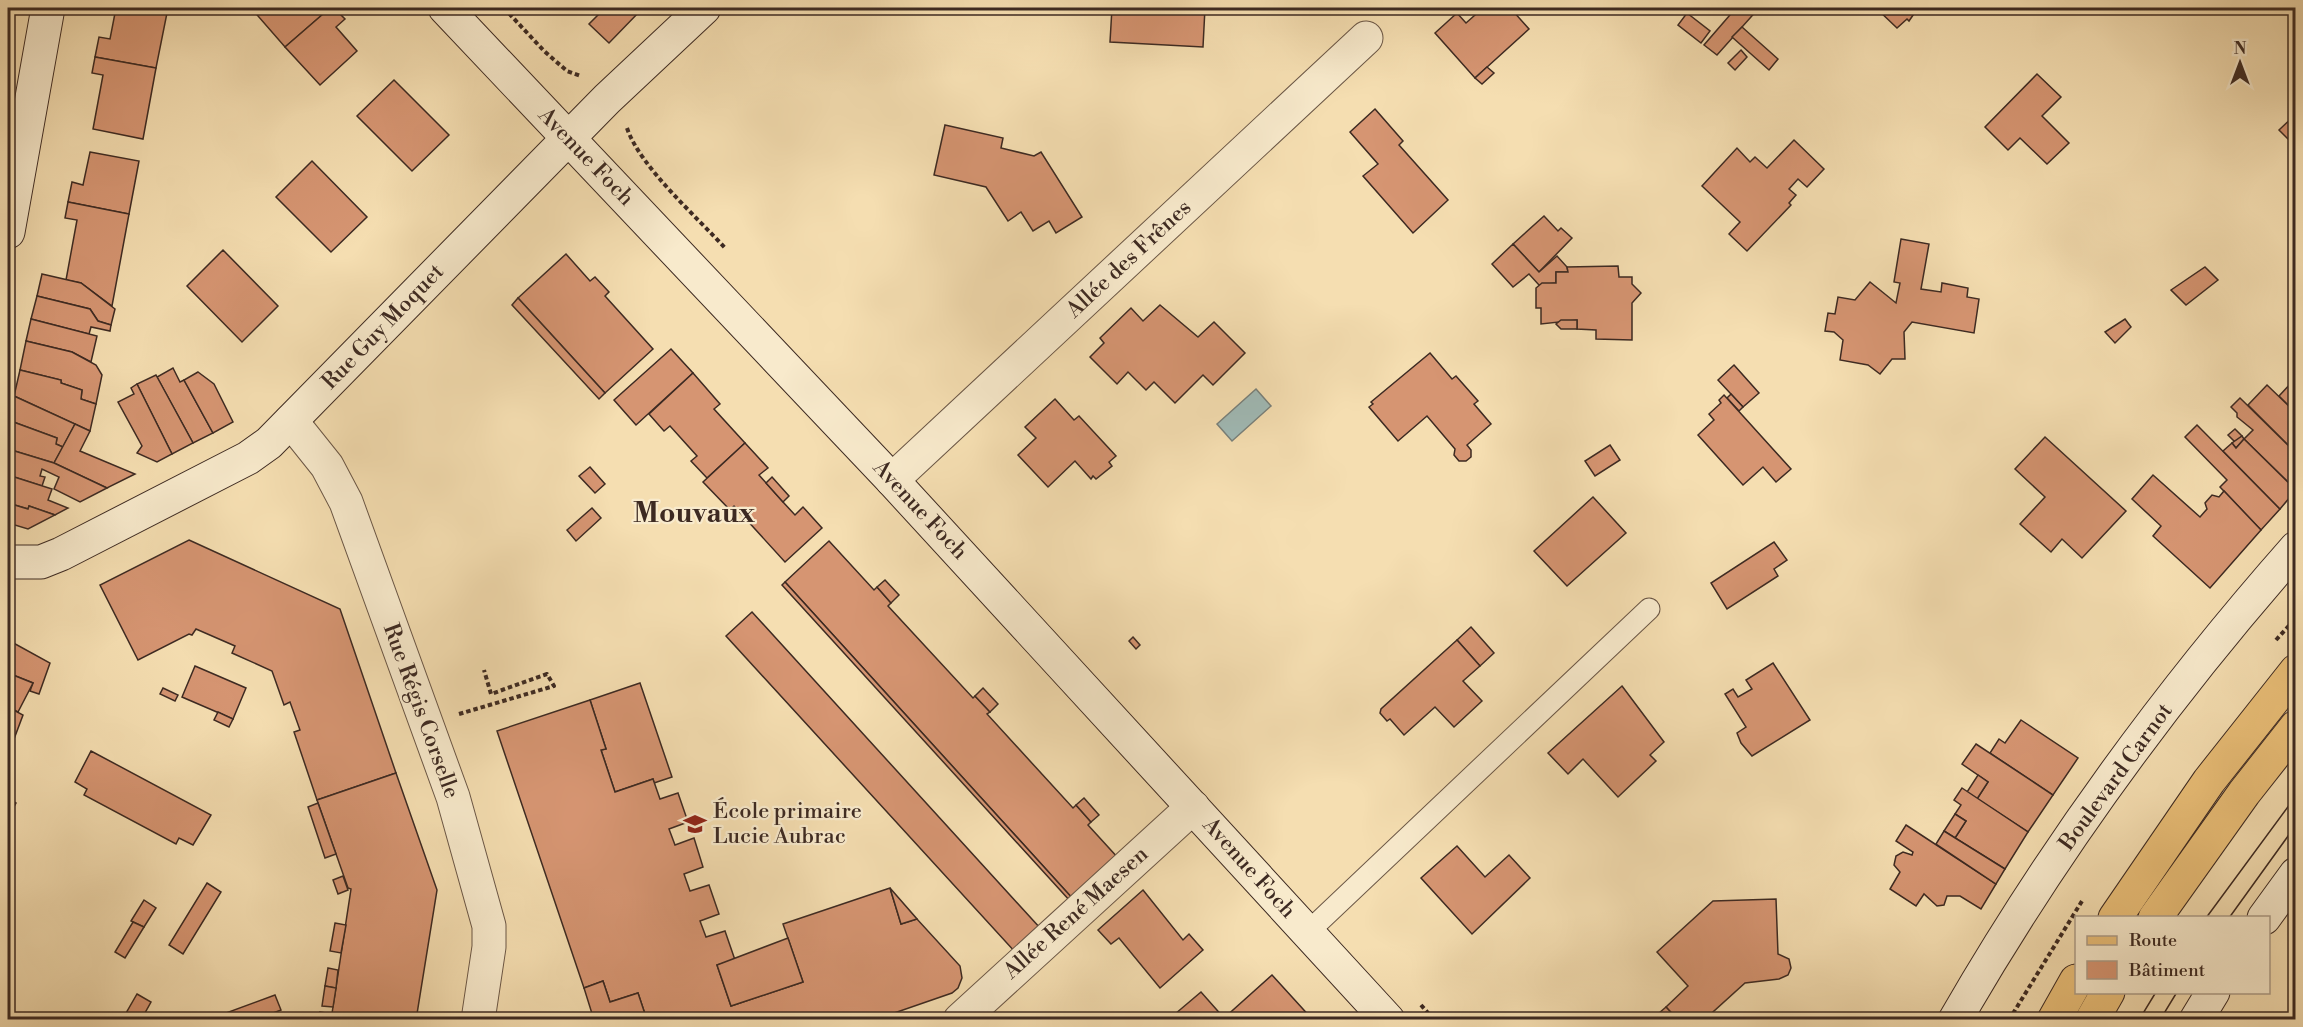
<svg xmlns="http://www.w3.org/2000/svg" width="2303" height="1027" viewBox="0 0 2303 1027" font-family="'Libre Bodoni',serif">
	<style>
		.water { fill: #a0bab6; stroke: #78807b; stroke-width: 1.5 }
		.building { fill: #d69572; stroke: #3d2a22; stroke-width: 1.5 }
		.lines { fill: none; stroke-linecap: round; stroke-linejoin: round }
		.lane-casing { stroke: #6b5746; stroke-width: 23 }
		.street-casing { stroke: #6b5746; stroke-width: 35 }
		.secondary-casing { stroke: #3d2a22; stroke-width: 35 }
		.primary-casing { stroke: #3d2a22; stroke-width: 35 }
		.path { stroke: #3d2a22; stroke-width: 4; stroke-dasharray: 4.5 3; stroke-linecap: butt }
		.lane { stroke: #f8eacc; stroke-width: 21 }
		.street { stroke: #f8eacc; stroke-width: 33 }
		.secondary { stroke: #f8eacc; stroke-width: 33 }
		.primary { stroke: #eabf78; stroke-width: 33 }
		.tram { stroke: #3d2a22; stroke-width: 1.5 }
		.labels { text-anchor: middle; dominant-baseline: central; stroke-width: 4.5; stroke-linejoin: round; paint-order: stroke }
		.street-label { font-size: 22px; fill: #3d2a22; stroke: #f8eacc }
		.poi-label { font-size: 22px; fill: #3d2a22; stroke: #f8eacc; text-anchor: start }
		.district-label { font-size: 28px; font-weight: bold; fill: #3d2a22; stroke: #f8eacc }
	</style>
	<rect width="100%" height="100%" fill="#f5deb1"/>
	<filter id="stains"><feTurbulence type="fractalNoise" baseFrequency=".00333" numOctaves="4"/><feColorMatrix values="0 0 0 0 .2 0 0 0 0 .09 0 0 0 0 .02 0 0 0 .5 -.17"/></filter>
	<radialGradient id="worn" r=".72"><stop offset=".6" stop-color="#630" stop-opacity="0"/><stop offset="1" stop-color="#630" stop-opacity=".3"/></radialGradient>
	<path class="water" d="M1256,389L1271,406L1232,441L1217,424Z"/>
	<g class="building">
		<path d="M116,8H168L156,68L95,57L99,37L110,39Z"/>
		<path d="M251,8H330L285,47Z"/>
		<path d="M330,8H334L345,19L336,27L357,51L320,85L285,47Z"/>
		<path d="M605,8H637L640,11L609,43L589,24Z"/>
		<path d="M1112,8H1205L1203,47L1110,42Z"/>
		<path d="M1483,8H1515L1512,10L1529,29L1475,78L1435,33L1457,13L1466,23Z"/>
		<path d="M1736,8H1759L1717,55L1704,45Z"/>
		<path d="M1876,8H1918L1909,21L1907,19L1897,28Z"/>
		<path d="M1687,13L1710,31L1701,43L1678,25Z"/>
		<path d="M1742,27L1778,59L1769,70L1732,37Z"/>
		<path d="M1741,50L1747,57L1735,70L1728,63Z"/>
		<path d="M95,57L156,68L143,139L93,129L103,75L92,73Z"/>
		<path d="M1487,67L1494,73L1482,84L1475,78Z"/>
		<path d="M2037,74L2061,97L2042,116L2069,143L2047,164L2020,138L2008,150L1985,127Z"/>
		<path d="M394,80L449,135L412,171L357,116Z"/>
		<path d="M1375,109L1403,141L1399,145L1448,200L1413,233L1363,176L1378,164L1350,132Z"/>
		<path d="M2296,114V147L2279,130Z"/>
		<path d="M945,125L1003,138L1001,148L1034,156L1041,152L1082,217L1056,233L1049,221L1033,231L1021,212L1008,221L986,187L934,175Z"/>
		<path d="M1794,140L1824,169L1807,187L1798,179L1789,189L1796,195L1789,203L1791,205L1747,251L1729,234L1740,222L1702,186L1737,148L1750,162L1755,157L1767,168Z"/>
		<path d="M90,152L139,161L129,214L68,202L72,182L83,185Z"/>
		<path d="M312,161L367,217L331,252L276,197Z"/>
		<path d="M68,202L129,214L112,306L81,283L66,280L77,220L65,218Z"/>
		<path d="M1544,216L1558,231L1561,228L1572,238L1539,272L1513,244Z"/>
		<path d="M1901,239L1929,244L1921,289L1941,292L1942,283L1968,288L1967,297L1979,299L1974,333L1912,322L1904,332L1905,359H1892L1880,374L1868,365L1840,360L1843,340L1834,332L1825,331L1828,313L1835,314L1838,297L1855,300L1870,282L1896,303L1900,283L1894,282Z"/>
		<path d="M1513,244L1539,272L1557,256L1567,267L1568,272H1556V283L1539,285L1529,274L1513,287L1492,264Z"/>
		<path d="M223,250L278,306L242,342L187,286Z"/>
		<path d="M566,254L590,281L595,277L609,292L605,296L653,349L605,393L518,298Z"/>
		<path d="M1618,266L1619,277H1632V284L1641,293L1632,303V340L1596,339V330L1577,329V320L1541,324V308H1536V288L1542,283H1556V272H1568L1567,267Z"/>
		<path d="M2205,267L2218,280L2186,305L2171,290Z"/>
		<path d="M42,274L81,283L115,309L111,325L98,321L90,309L37,296Z"/>
		<path d="M37,296L90,309L98,321L111,325L110,331L91,327L89,334L31,319Z"/>
		<path d="M518,298L605,393L599,399L512,305Z"/>
		<path d="M1160,305L1198,337L1214,322L1245,353L1213,385L1203,375L1175,403L1154,382L1146,390L1128,372L1117,384L1090,357L1104,343L1100,338L1131,308L1143,321Z"/>
		<path d="M31,319L97,336L91,362L72,352L26,341Z"/>
		<path d="M2125,319L2131,327L2115,343L2105,332Z"/>
		<path d="M1561,320H1577V329H1561L1556,324Z"/>
		<path d="M26,341L72,352L96,365L102,375L96,404L81,399L82,390L61,383V380L20,370Z"/>
		<path d="M671,349L693,373L636,425L614,400Z"/>
		<path d="M1430,353L1452,379L1456,376L1478,401L1474,404L1491,424L1467,445L1471,450V457L1466,461H1459L1454,455L1455,449L1427,416L1398,441L1369,407L1373,404L1371,402Z"/>
		<path d="M1734,365L1759,393L1743,407L1718,380Z"/>
		<path d="M173,368L180,382L184,380L213,433L193,443L157,377Z"/>
		<path d="M20,370L61,380V383L82,390L81,399L96,404L90,431L14,396Z"/>
		<path d="M198,372L214,384L233,422L213,433L184,380Z"/>
		<path d="M693,373L720,404L714,409L745,443L707,478L691,461L697,456L670,426L664,431L649,414Z"/>
		<path d="M156,375L193,443L172,454L137,384Z"/>
		<path d="M2294,380L2296,381V413L2279,396Z"/>
		<path d="M137,384L172,454L157,462L137,453L142,446L118,402L134,394L131,388Z"/>
		<path d="M2267,385L2296,413V453L2248,405Z"/>
		<path d="M1731,394L1743,407L1739,411L1727,398Z"/>
		<path d="M1724,395L1791,469L1776,482L1763,467L1743,485L1698,435L1714,420L1709,414L1721,403L1719,400Z"/>
		<path d="M14,396L75,424L63,447L56,444L57,438L8,420Z"/>
		<path d="M2240,398L2296,453V490L2244,439L2253,430L2237,417V413L2231,407Z"/>
		<path d="M1055,399L1074,420L1079,416L1116,456L1109,462L1112,466L1096,479L1093,476L1091,479L1075,461L1048,487L1018,455L1036,438L1025,427Z"/>
		<path d="M8,420L57,438L56,444L63,447L54,463L8,449Z"/>
		<path d="M75,424L90,431L80,451L135,474L107,488L54,463Z"/>
		<path d="M2197,425L2280,509L2261,530L2220,487L2227,480L2185,437Z"/>
		<path d="M2235,429L2242,436L2235,442L2228,435Z"/>
		<path d="M2242,436L2244,439L2236,448L2232,443Z"/>
		<path d="M2045,437L2126,511L2082,558L2062,539L2051,552L2020,524L2045,497L2015,469Z"/>
		<path d="M2244,439L2296,490L2280,509L2223,451L2232,443L2236,448Z"/>
		<path d="M745,443L768,468L759,475L783,502L795,515L803,507L822,528L785,562L734,506L730,510L703,482Z"/>
		<path d="M1610,445L1620,460L1595,476L1585,461Z"/>
		<path d="M8,449L54,463L107,488L80,502L54,489L59,477L42,469L40,476L45,477L42,486L8,475Z"/>
		<path d="M590,467L605,484L595,493L579,476Z"/>
		<path d="M8,475L52,489L48,500L68,508L55,515L29,506L28,509L8,503Z"/>
		<path d="M2153,475L2200,517L2207,509L2205,503L2212,495L2219,497L2224,491L2261,530L2210,588L2153,536L2161,526L2132,499Z"/>
		<path d="M772,477L789,496L783,502L766,483Z"/>
		<path d="M1593,497L1626,533L1567,586L1534,551Z"/>
		<path d="M8,503L28,509L29,506L55,515L28,529L8,523Z"/>
		<path d="M592,508L601,518L576,541L567,530Z"/>
		<path d="M189,540L340,609L396,773L317,800L294,732L300,730L290,702L284,705L272,671L232,653L235,646L196,629L192,635L189,634L138,660L100,585Z"/>
		<path d="M829,541L874,590L877,587L891,603L888,606L973,698L975,696L990,712L987,714L1073,808L1076,805L1091,822L1088,825L1119,859L1074,900L785,582Z"/>
		<path d="M1774,542L1787,560L1774,569L1778,576L1727,609L1711,583Z"/>
		<path d="M885,580L899,595L891,603L877,587Z"/>
		<path d="M785,582L1074,900L1071,902L782,585Z"/>
		<path d="M752,612L1041,929L1016,953L726,636Z"/>
		<path d="M1471,627L1494,653L1480,666L1457,640Z"/>
		<path d="M1133,637L1140,645L1136,649L1129,641Z"/>
		<path d="M8,640L50,663L39,694L30,691L33,683L8,673Z"/>
		<path d="M1457,640L1480,666L1463,681L1482,701L1454,727L1435,707L1404,735L1390,719L1387,721L1380,713L1381,709Z"/>
		<path d="M1773,663L1810,720L1752,756L1741,743L1737,733L1746,727L1725,694L1733,689L1738,697L1752,689L1746,680Z"/>
		<path d="M195,666L246,688L233,719L182,697Z"/>
		<path d="M8,673L33,683L18,712L8,707Z"/>
		<path d="M640,683L672,777L654,783L653,779L615,792L601,750L606,749L590,700Z"/>
		<path d="M1622,686L1664,742L1650,755L1656,761L1618,797L1583,759L1568,774L1548,753Z"/>
		<path d="M163,688L178,695L175,701L160,694Z"/>
		<path d="M983,688L998,704L990,712L975,696Z"/>
		<path d="M590,700L606,749L601,750L615,792L653,779L660,799L678,793L688,822L669,829L675,845L694,838L703,867L684,874L690,891L709,885L719,914L700,921L706,937L725,931L735,960L717,965L731,1006L803,982L783,924L890,888L901,924L917,919L960,966L962,978L958,988L952,993L874,1020H637L646,1017L638,993L610,1002L603,981L584,988L497,731Z"/>
		<path d="M8,707L23,715L8,755Z"/>
		<path d="M218,712L233,719L229,727L214,720Z"/>
		<path d="M2021,720L2078,758L2053,795L1990,753L1999,739L2005,743Z"/>
		<path d="M1976,744L2053,795L2028,832L1977,799L1988,782L1962,764Z"/>
		<path d="M91,751L211,815L193,845L179,838L176,844L84,795L87,789L75,782Z"/>
		<path d="M396,773L437,890L416,1020H331L351,889L348,888L317,800Z"/>
		<path d="M1978,775L1988,782L1977,799L1967,792Z"/>
		<path d="M1962,788L2028,832L2005,869L1955,838L1966,821L1955,814L1961,805L1954,800Z"/>
		<path d="M8,798L16,803L8,818Z"/>
		<path d="M1084,798L1099,815L1091,822L1076,805Z"/>
		<path d="M318,803L336,854L325,858L308,807Z"/>
		<path d="M1955,814L1966,821L1955,838L1944,831Z"/>
		<path d="M1906,825L1996,884L1981,909L1960,896H1947L1944,905L1937,906L1924,894L1916,906L1890,889L1900,872L1894,865L1896,856L1903,852L1912,855L1913,852L1896,841Z"/>
		<path d="M1944,831L2005,869L1996,884L1936,844Z"/>
		<path d="M1457,846L1485,877L1509,855L1530,878L1472,934L1421,878Z"/>
		<path d="M343,876L348,890L338,894L333,880Z"/>
		<path d="M207,883L221,892L183,954L169,945Z"/>
		<path d="M890,888L917,919L901,924Z"/>
		<path d="M1143,890L1183,940L1189,934L1203,950L1160,988L1119,938L1111,944L1098,930Z"/>
		<path d="M1776,899L1778,954L1789,959L1791,968L1788,975L1779,979L1745,983L1713,1012L1717,1020H1678L1666,1007L1688,986L1657,952L1713,901Z"/>
		<path d="M144,900L156,908L144,927L131,921Z"/>
		<path d="M133,922L144,927L125,958L115,952Z"/>
		<path d="M335,923L346,925L341,953L330,951Z"/>
		<path d="M788,938L803,982L731,1006L717,965Z"/>
		<path d="M328,968L338,970L336,988L325,986Z"/>
		<path d="M1272,975L1313,1020H1180L1175,1014L1201,992L1224,1018Z"/>
		<path d="M603,981L610,1002L638,993L646,1017L637,1020H594L584,988Z"/>
		<path d="M325,986L336,988L333,1007L322,1006Z"/>
		<path d="M137,994L151,1002L141,1020H122Z"/>
		<path d="M275,995L281,1010L255,1020H207Z"/>
		<path d="M1666,1007L1678,1020H1651Z"/>
		<path d="M320,1012L331,1014V1020H319Z"/>
	</g>
	<g class="lines">
		<g class="lane-casing">
			<path id="lane" d="M1308,932L1649,609"/>
		</g>
		<g class="street-casing">
			<g id="street">
				<path d="M291,421L327,466L346,502L453,797L489,926V947L478,1020"/>
				<path d="M892,480L1366,38"/>
				<path d="M960,1020L1193,807"/>
			</g>
		</g>
		<g class="secondary-casing">
			<g id="secondary">
				<path d="M445,8L892,480L1388,1020"/>
				<path d="M8,232L48,8"/>
				<path d="M8,562H41L61,554L248,458L269,443L607,99L704,8"/>
				<path d="M2264,918L2296,874"/>
				<path d="M1955,1020C2052,852 2168,693 2296,548"/>
				<path d="M2196,1020L2213,992"/>
			</g>
		</g>
		<g class="primary-casing">
			<g id="primary">
				<path d="M2115,918L2209,781L2296,671"/>
				<path d="M2155,918L2244,793L2296,727"/>
				<path d="M2054,1020L2076,981"/>
				<path d="M2092,1020L2108,992"/>
			</g>
		</g>
		<g class="path">
			<path d="M504,8L544,51L567,71L581,76"/>
			<path d="M627,128C640,167 697,217 726,249"/>
			<path d="M2276,640L2296,618"/>
			<path d="M459,714L554,686L547,674L491,694L484,670"/>
			<path d="M1421,1005L1434,1020"/>
			<path d="M2009,1020L2082,901"/>
		</g>
		<use href="#lane" class="lane"/>
		<use href="#street" class="street"/>
		<use href="#secondary" class="secondary"/>
		<use href="#primary" class="primary"/>
		<g class="tram">
			<path d="M2206,918L2296,796"/>
			<path d="M2229,918L2296,825"/>
			<path d="M2139,1020L2156,992"/>
			<path d="M2160,1020L2177,992"/>
		</g>
	</g>
	<defs>
		<g id="school-bare" transform="scale(1.8)"><path d="M0-5L7-2L0 1L-7-2ZM-4 1L0 2.5L4 1V4Q0 6-4 4Z" fill="#8f2418" stroke="#f8eacc" stroke-width="2.5" paint-order="stroke"/></g>
	</defs>
	<g fill-rule="evenodd">
		<use href="#school-bare" x="695" y="824"/>
	</g>
	<g class="labels">
		<g class="street-label">
			<text transform="translate(586 157) rotate(46)">Avenue Foch</text>
			<text transform="translate(1129 259) rotate(-43)">Allée des Frênes</text>
			<text transform="translate(383 327) rotate(-46)">Rue Guy Moquet</text>
			<text transform="translate(920 510) rotate(47)">Avenue Foch</text>
			<text transform="translate(421 711) rotate(70)">Rue Régis Corselle</text>
			<text transform="translate(2116 777) rotate(-54)">Boulevard Carnot</text>
			<text transform="translate(1249 868) rotate(48)">Avenue Foch</text>
			<text transform="translate(1076 913) rotate(-42)">Allée René Maesen</text>
		</g>
		<g class="poi-label">
			<text x="713" y="811">École primaire<tspan x="713" dy="25">Lucie Aubrac</tspan></text>
		</g>
		<g class="district-label">
			<text x="694" y="513">Mouvaux</text>
		</g>
	</g>
	<rect width="2303" height="1027" fill="none" stroke="#f5deb1" stroke-width="30"/>
	<rect x="9" y="9" width="2285" height="1009" fill="none" stroke="#3d2a22" stroke-width="3"/>
	<rect x="15" y="15" width="2273" height="997" fill="none" stroke="#3d2a22" stroke-width="1.5"/>
	<rect x="2075" y="916" width="195" height="78" fill="#f8eacc" stroke="#ad9d88" stroke-width="1.5"/>
	<rect x="2087" y="936" width="30" height="9" fill="#eabf78" stroke="#ad9d88" stroke-width="1.5"/>
	<text x="2129" y="946" font-size="18" fill="#3d2a22">Route</text>
	<rect x="2087" y="961" width="30" height="18" fill="#d69572" stroke="#ad9d88" stroke-width="1.5"/>
	<text x="2129" y="976" font-size="18" fill="#3d2a22">Bâtiment</text>
	<g transform="translate(2240 63)" stroke="#f8eacc" stroke-width="4.5" paint-order="stroke">
	<path d="M0-4.5L10 22L0 15L-10 22Z" fill="#3d2a22"/>
	<text y="-9" font-size="16" font-weight="bold" text-anchor="middle" fill="#3d2a22">N</text>
	</g>
	<rect width="100%" height="100%" filter="url(#stains)"/>
	<rect width="100%" height="100%" fill="url(#worn)"/>
</svg>
